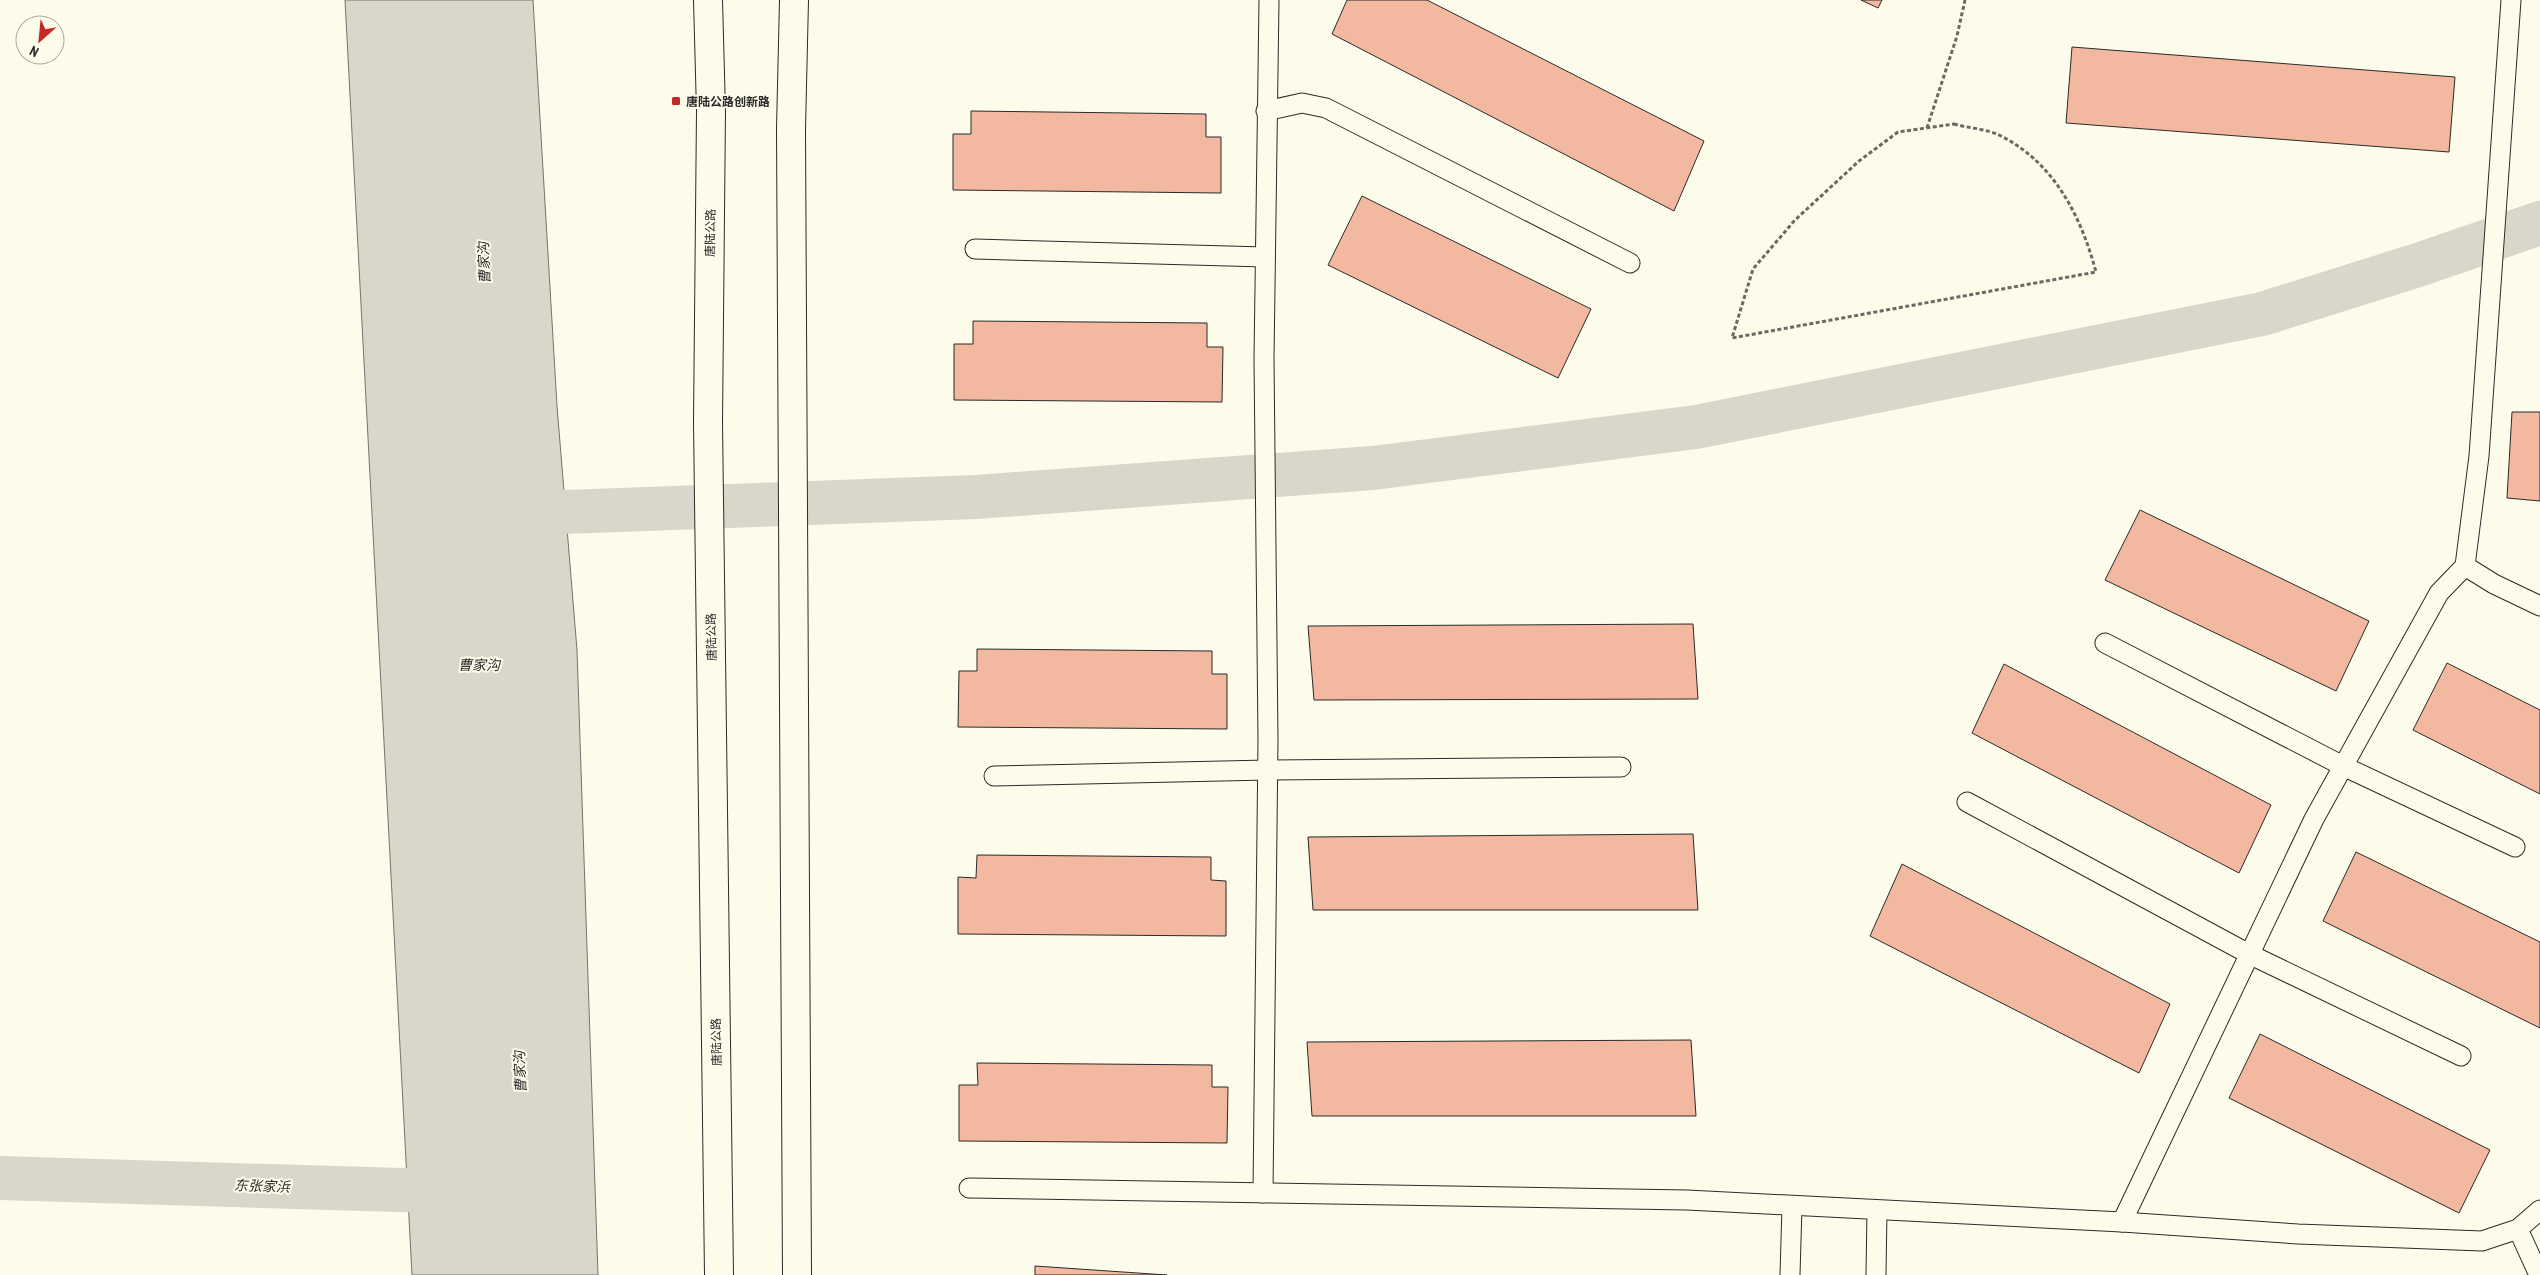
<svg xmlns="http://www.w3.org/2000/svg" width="2540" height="1275" viewBox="0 0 2540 1275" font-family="'PT Sans Narrow','Noto Sans SC',sans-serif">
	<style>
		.water { fill: #d8d7c9; stroke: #74746e }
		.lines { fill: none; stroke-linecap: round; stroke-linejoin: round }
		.canal { stroke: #d8d7c9; stroke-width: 44 }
		.building { fill: #f2b8a0; stroke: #2b2b2b }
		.lane-casing { stroke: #2b2b2b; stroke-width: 21 }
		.secondary-casing { stroke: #2b2b2b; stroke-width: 30 }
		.path { stroke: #6a6964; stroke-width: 3; stroke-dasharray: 4 2.5; stroke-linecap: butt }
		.lane { stroke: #fdfbea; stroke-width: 19 }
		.secondary { stroke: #fdfbea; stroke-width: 28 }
		.poi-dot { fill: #c62828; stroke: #fdfbea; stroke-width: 2 }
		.labels { text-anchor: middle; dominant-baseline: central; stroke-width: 4; stroke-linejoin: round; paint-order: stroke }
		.poi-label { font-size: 12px; font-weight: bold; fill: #2b2b2b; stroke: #fdfbea; text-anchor: start }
		.street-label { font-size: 12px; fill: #2b2b2b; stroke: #fdfbea }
		.water-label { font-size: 14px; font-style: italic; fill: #2b2b2b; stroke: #fdfbea }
	</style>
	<rect width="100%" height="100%" fill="#fdfbea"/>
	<path class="water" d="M345,0H533L557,406L577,650L598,1275H412Z"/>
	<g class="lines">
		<g class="canal">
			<path d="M506,514L976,497L1373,468L1696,427L2262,314L2418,265L2540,223"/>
			<path d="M0,1178L466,1192"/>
		</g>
	</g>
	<g class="building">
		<path d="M1347,0H1427L1704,141L1674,211L1332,34Z"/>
		<path d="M1861,0H1882L1878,8Z"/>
		<path d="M2072,47L2455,77L2449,152L2066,123Z"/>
		<path d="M971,111L1206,114V137H1221V193L953,190V134H971Z"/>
		<path d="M1362,196L1591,309L1558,378L1328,265Z"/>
		<path d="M973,321L1207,323V347H1223L1222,402L954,400V344H973Z"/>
		<path d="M2512,412H2540V501L2507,498Z"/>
		<path d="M2140,510L2369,621L2336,691L2105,580Z"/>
		<path d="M1693,624L1698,699L1314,700L1308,626Z"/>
		<path d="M977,649L1212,651V674H1227V729L958,727L959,671H977Z"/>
		<path d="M2447,663L2540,710V794L2413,730Z"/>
		<path d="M2004,664L2271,805L2239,873L1972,733Z"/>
		<path d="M1693,834L1698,910H1313L1308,837Z"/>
		<path d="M2356,852L2540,942V1028L2323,921Z"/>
		<path d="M977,855L1211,857V880L1226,881V936L958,934V877L976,878Z"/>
		<path d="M1902,864L2170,1004L2139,1073L1870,936Z"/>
		<path d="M2260,1034L2490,1150L2459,1213L2229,1098Z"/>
		<path d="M1691,1040L1696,1116H1312L1307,1042Z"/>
		<path d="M977,1063L1212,1065V1087H1228L1227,1143L959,1141V1085H978Z"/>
		<path d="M1035,1266L1167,1275H1035Z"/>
	</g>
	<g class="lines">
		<g class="lane-casing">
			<g id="lane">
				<path d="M1266,111L1302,103L1326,108L1630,263"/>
				<path d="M975,249L1265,257"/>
				<path d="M2465,566L2494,584L2540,606"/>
				<path d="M2105,643L2343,766L2515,847"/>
				<path d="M994,776L1268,770L1621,767"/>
				<path d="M1967,802L2249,954L2461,1056"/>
				<path d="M969,1188L1687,1200L2122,1222L2298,1234L2482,1241L2518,1229L2540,1210"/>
				<path d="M1263,1193L1268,739L1264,359L1269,0"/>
				<path d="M2122,1222L2314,819L2439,593L2465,566L2479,456L2511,0"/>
				<path d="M2518,1229L2539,1275"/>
				<path d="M1790,1275L1792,1206"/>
				<path d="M1876,1275L1877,1211"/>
			</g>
		</g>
		<g class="secondary-casing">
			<g id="secondary">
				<path d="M708,0L711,111L708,422L719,1275"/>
				<path d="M794,0L791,129L797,1275"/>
			</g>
		</g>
		<g class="path">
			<path d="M1954,124C1968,128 1986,129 1999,135C2054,162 2081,216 2096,272L1732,338L1753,269L1795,220L1859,161L1898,132Z"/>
			<path d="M1927,128L1957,36L1965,0"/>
		</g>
		<use href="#lane" class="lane"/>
		<use href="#secondary" class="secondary"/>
	</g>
	<rect class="poi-dot" x="671" y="96" width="10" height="10" rx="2.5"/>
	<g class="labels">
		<g class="poi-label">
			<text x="686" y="101">唐陆公路创新路</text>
		</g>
		<g class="street-label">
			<text transform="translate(710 233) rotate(-89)">唐陆公路</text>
			<text transform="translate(711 637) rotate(-91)">唐陆公路</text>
			<text transform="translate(716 1042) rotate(-91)">唐陆公路</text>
		</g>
		<g class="water-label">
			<text transform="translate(484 263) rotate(-93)">曹家沟</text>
			<text x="479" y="665">曹家沟</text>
			<text transform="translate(520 1072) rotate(-93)">曹家沟</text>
			<text transform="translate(262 1186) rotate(2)">东张家浜</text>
		</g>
	</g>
	<g transform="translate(40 40) rotate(207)"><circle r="24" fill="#fdfbea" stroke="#a9a89e"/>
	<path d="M0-4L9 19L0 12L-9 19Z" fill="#c62828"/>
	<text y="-8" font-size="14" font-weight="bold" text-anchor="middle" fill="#2b2b2b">N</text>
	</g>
</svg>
